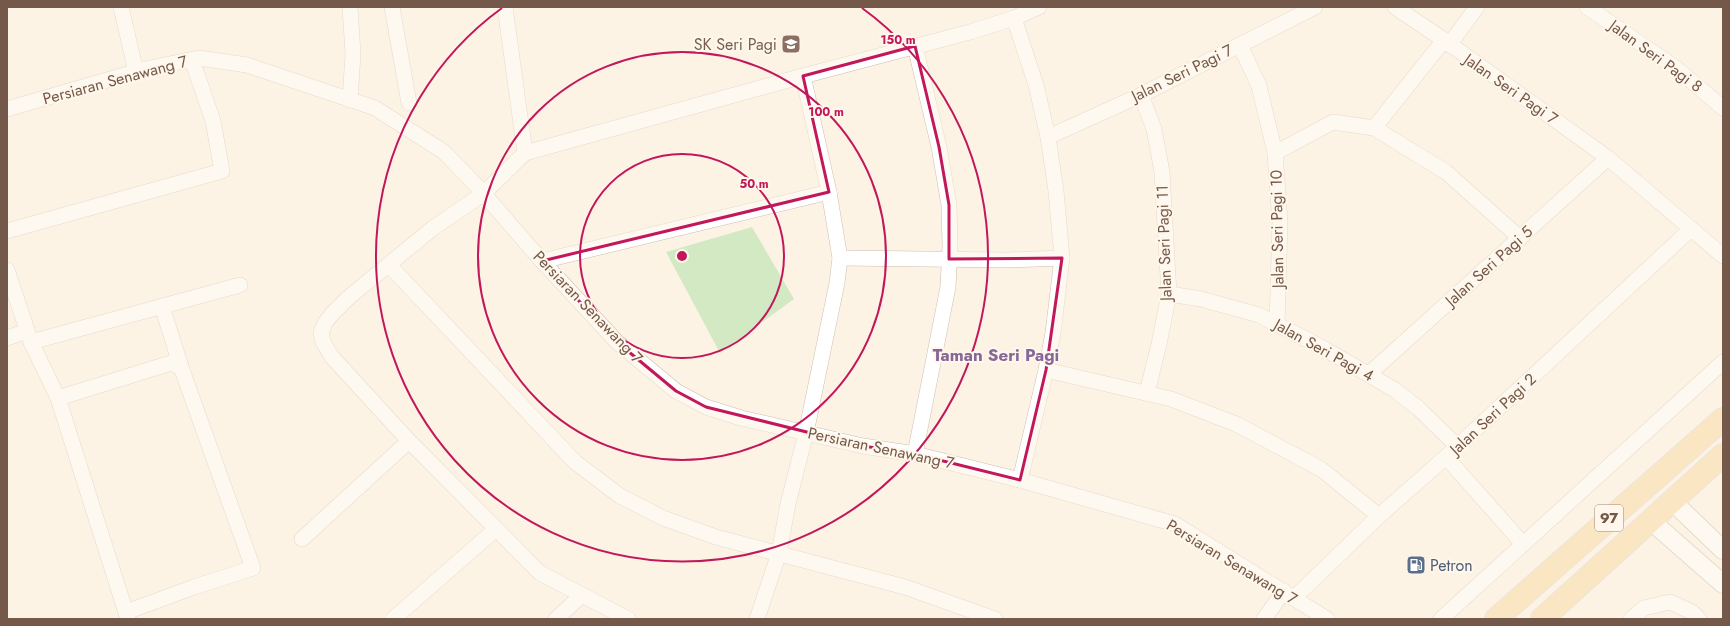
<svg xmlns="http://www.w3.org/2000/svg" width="1730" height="626" viewBox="0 0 1730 626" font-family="Jost,sans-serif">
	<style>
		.green { fill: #d3e9c3 }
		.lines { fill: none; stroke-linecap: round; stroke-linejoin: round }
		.minor-casing { stroke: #cfbdae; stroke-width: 16 }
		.tertiary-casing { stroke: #cfbdae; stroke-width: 20 }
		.primary-casing { stroke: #dbd4d0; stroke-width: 24 }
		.minor { stroke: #fff; stroke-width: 15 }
		.tertiary { stroke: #fff; stroke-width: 18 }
		.primary { stroke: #fad79e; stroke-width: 22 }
		.marked { fill: none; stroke: #c2185b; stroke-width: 3; stroke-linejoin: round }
		.ring { fill: none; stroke: #c2185b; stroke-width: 2 }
		.labels { text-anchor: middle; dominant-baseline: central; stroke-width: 4; stroke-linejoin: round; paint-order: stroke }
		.shield { fill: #fff7eb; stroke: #9e887a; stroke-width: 1 }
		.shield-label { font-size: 15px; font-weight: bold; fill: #74594a }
		.education-label { font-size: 16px; fill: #785e54; stroke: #fff7eb; text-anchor: end }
		.street-label { font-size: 16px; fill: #74594a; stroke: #fff7eb }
		.service-label { font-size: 16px; fill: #4e5e75; stroke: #fff7eb; text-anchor: start }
		.neighbourhood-label { font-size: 17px; font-weight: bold; fill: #876698; stroke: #fff7eb }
		.centre { fill: #c2185b; stroke: #fff7eb; stroke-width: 2 }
		.ring-label { font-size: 12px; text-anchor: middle; font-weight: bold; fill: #c2185b; stroke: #fff7eb; stroke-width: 4; stroke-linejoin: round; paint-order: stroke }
	</style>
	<rect width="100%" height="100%" fill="#fcf3e4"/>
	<path class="green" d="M752,227L794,299L720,353L666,252Z"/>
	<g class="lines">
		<g class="minor-casing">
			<g id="minor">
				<path d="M121,7L136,72"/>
				<path d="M392,7L409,103"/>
				<path d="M505,7L525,153"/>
				<path d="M1395,7L1444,40L1608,158L1723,256"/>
				<path d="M1587,7L1676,68L1723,108"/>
				<path d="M1014,18L1036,85L1048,137L1056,191L1062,258L1053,333L1046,370L1020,480"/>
				<path d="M1240,45L1259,86L1275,153L1280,223L1277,324"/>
				<path d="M1449,45L1477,7"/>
				<path d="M915,46L939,147L949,205L950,247L948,287L915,454"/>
				<path d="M1141,95L1154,129L1162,172L1169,294L1159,344L1147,393"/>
				<path d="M350,100L353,54L350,7"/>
				<path d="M7,109L145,69L199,58L247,65L375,108L444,152L476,185L542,261L617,342L676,391L706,407L741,418L863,446L915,454L1020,480L1175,524L1327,619"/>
				<path d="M1374,128L1444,40"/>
				<path d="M1048,137L1141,95L1315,7"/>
				<path d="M1275,153L1333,122L1374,128L1446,172L1520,238"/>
				<path d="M7,231L222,171L213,121L192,60"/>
				<path d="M840,258L1007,260L1062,258"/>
				<path d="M542,261L829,192"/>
				<path d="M389,265L575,462L620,496L663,518L716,537L905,587L995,619"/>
				<path d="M7,270L31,342L58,398L128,619"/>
				<path d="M1169,294L1201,299L1259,315L1323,348L1395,390L1418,408L1457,446"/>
				<path d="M7,338L27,331"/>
				<path d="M31,342L240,285"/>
				<path d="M1046,370L1171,399L1236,424L1321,469L1379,516"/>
				<path d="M1369,374L1608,158"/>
				<path d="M58,398L171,363L181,367"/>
				<path d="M1446,457L1523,544"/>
				<path d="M302,539L409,441"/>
				<path d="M1294,598L1379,516L1446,457L1691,229"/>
				<path d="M126,612L194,587L253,568L181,367L162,306"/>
				<path d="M393,619L496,529"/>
				<path d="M556,619L582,595"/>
				<path d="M628,619L540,573L409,441L332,357L323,342L321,333L325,323L332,314L348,298L433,228L483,194L525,153L803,76L970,32L1014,18L1039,7"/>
				<path d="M757,619L779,553L788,504L806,433L837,283L840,258L829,192L803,76"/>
				<path d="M1264,619L1284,591"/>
				<path d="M1441,619L1723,362"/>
				<path d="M1631,619L1644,608L1670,602L1692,612L1699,619"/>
			</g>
		</g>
		<g class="tertiary-casing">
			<g id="tertiary">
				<path d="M1672,501L1723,550"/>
				<path d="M1650,520L1723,584"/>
			</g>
		</g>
		<g class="primary-casing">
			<g id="primary">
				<path d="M1496,619L1723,419"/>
				<path d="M1542,619L1723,455"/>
			</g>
		</g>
		<use href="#minor" class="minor"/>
		<use href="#tertiary" class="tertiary"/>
		<use href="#primary" class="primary"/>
	</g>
	<path d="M0 0H1730V626H0ZM915,46L939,147L949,205V259L1062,258L1046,370L1020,480L915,454L863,446L706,407L676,391L617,342L542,261L829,192L803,76Z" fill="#fcf3e4" fill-opacity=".55" fill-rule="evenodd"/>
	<path class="marked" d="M915,46L939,147L949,205V259L1062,258L1046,370L1020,480L915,454L863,446L706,407L676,391L617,342L542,261L829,192L803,76Z"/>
	<g class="ring">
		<circle cx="682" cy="256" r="102"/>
		<circle cx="682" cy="256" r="204"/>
		<path d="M862 8A306 306 0 1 1 502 8"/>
	</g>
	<defs>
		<g id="school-square" transform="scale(1)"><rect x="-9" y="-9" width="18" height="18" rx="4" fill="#8d6e63" stroke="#fff7eb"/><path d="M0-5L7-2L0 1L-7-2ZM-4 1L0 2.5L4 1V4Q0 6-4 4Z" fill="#fff"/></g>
		<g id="fuel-square" transform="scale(1)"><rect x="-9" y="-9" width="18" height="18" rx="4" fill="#5c6f8a" stroke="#fff7eb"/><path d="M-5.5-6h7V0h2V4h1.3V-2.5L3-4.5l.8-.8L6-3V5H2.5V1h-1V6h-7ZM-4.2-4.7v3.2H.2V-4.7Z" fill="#fff"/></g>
	</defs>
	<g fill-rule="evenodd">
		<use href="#school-square" x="791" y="44"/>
		<use href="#fuel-square" x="1416" y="565"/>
	</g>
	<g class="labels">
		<rect class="shield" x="1595" y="505" width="28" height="26" rx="3"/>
		<g class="shield-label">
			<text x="1609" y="518">97</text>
		</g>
		<g class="education-label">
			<text x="777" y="44">SK Seri Pagi</text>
		</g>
		<g class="street-label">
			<text transform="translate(1656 56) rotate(36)">Jalan Seri Pagi 8</text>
			<text transform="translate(1182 73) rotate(-26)">Jalan Seri Pagi 7</text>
			<text transform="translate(115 80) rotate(-15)">Persiaran Senawang 7</text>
			<text transform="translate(1511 89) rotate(35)">Jalan Seri Pagi 7</text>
			<text transform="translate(1277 229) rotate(-91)">Jalan Seri Pagi 10</text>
			<text transform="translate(1164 243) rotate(-92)">Jalan Seri Pagi 11</text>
			<text transform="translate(1489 266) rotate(-42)">Jalan Seri Pagi 5</text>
			<text transform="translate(588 307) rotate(46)">Persiaran Senawang 7</text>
			<text transform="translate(1324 350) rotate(29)">Jalan Seri Pagi 4</text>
			<text transform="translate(1493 414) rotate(-43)">Jalan Seri Pagi 2</text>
			<text transform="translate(881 448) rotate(12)">Persiaran Senawang 7</text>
			<text transform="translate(1232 562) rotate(31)">Persiaran Senawang 7</text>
		</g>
		<g class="service-label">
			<text x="1430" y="565">Petron</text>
		</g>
		<g class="neighbourhood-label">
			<text x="996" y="355">Taman Seri Pagi</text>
		</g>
	</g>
	<circle cx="682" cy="256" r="6" class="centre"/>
	<g class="ring-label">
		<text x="898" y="44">150 m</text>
		<text x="826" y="116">100 m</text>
		<text x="754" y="188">50 m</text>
	</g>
	<rect width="1730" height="626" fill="none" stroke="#74594a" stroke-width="16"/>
</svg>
